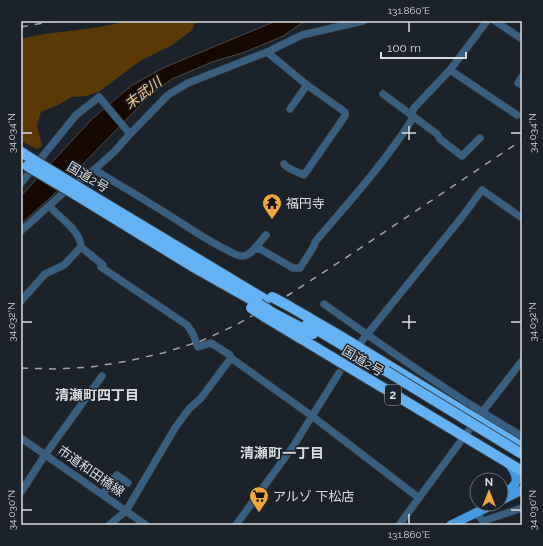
<svg xmlns="http://www.w3.org/2000/svg" width="543" height="546" viewBox="0 0 543 546" font-family="Raleway,'Noto Sans JP',sans-serif">
	<style>
		.green { fill: #5a3904 }
		.water { fill: #150800; stroke: #504844 }
		.lines { fill: none; stroke-linecap: round; stroke-linejoin: round }
		.minor-tunnel { stroke: #383e45; stroke-width: 7; stroke-dasharray: 7 3.5; stroke-linecap: butt }
		.minor-casing { stroke: #363c43; stroke-width: 8 }
		.major-casing { stroke: #363c43; stroke-width: 10 }
		.highway-casing { stroke: #363c43; stroke-width: 12 }
		.minor { stroke: #385f7f; stroke-width: 7 }
		.major { stroke: #469adf; stroke-width: 9 }
		.highway { stroke: #64b2f3; stroke-width: 10 }
		.rail { stroke: #9ea4a9; stroke-width: 1.5; stroke-dasharray: 7 7; stroke-linecap: butt }
		.highway-bridge-casing { stroke: #363c43; stroke-width: 12; stroke-linecap: butt }
		.highway-bridge { stroke: #64b2f3; stroke-width: 10 }
		.ticks { fill: none; stroke: #d8dde1; stroke-width: 1.5 }
		.labels { text-anchor: middle; dominant-baseline: central; stroke-width: 3; stroke-linejoin: round; paint-order: stroke }
		.shield { fill: #1c2229; stroke: #a0a5aa; stroke-width: 1 }
		.shield-label { font-size: 12px; font-weight: bold; fill: #d8dde1 }
		.street-label { font-size: 13px; fill: #d8dde1; stroke: #1c2229 }
		.poi-label { font-size: 13px; fill: #d8dde1; stroke: #1c2229; text-anchor: start }
		.water-label { font-size: 14px; font-style: italic; fill: #f9c787; stroke: #1c2229 }
		.neighbourhood-label { font-size: 14px; font-weight: bold; fill: #d8dde1; stroke: #1c2229 }
		.neatline { fill: none; stroke: #d8dde1; stroke-width: 1.5 }
		.ticks-label { font-size: 10px; text-anchor: middle; fill: #d8dde1 }
	</style>
	<rect width="100%" height="100%" fill="#1c2229"/>
	<path class="green" d="M127,21H196L191,31L172,45L140,61L100,91L87,96L72,97L58,105L41,112L37,125L42,146L37,149L21,141V39C56,30 92,31 127,21Z"/>
	<path class="water" d="M276,21H305L283,36L245,52L212,62L172,79L152,93L52,196L21,224V196L92,119L131,86L163,68Z"/>
	<g class="lines">
		<path class="minor-tunnel" d="M339,373L356,349"/>
		<g class="minor-casing">
			<g id="minor">
				<path d="M495,21L522,39"/>
				<path d="M267,52L307,85L345,112V116L304,175C298,172 287,169 284,164"/>
				<path d="M450,70L517,115"/>
				<path d="M522,77L518,83L522,85"/>
				<path d="M383,94L437,134L440,139L462,156L480,138"/>
				<path d="M290,109L307,85"/>
				<path d="M95,169L98,172C116,183 134,193 151,204C177,219 200,237 227,250C231,252 237,256 242,256C251,257 260,241 266,235"/>
				<path d="M21,183L76,115L99,97L130,134"/>
				<path d="M49,206C59,217 81,231 81,247L103,265L101,267L187,325L193,334L198,347L211,343L230,355L231,358L312,416L419,498"/>
				<path d="M21,231L61,195L95,169L115,151L130,134L168,95L188,83L267,52L302,35L363,21"/>
				<path d="M255,249H260L293,268H300L314,246L315,242C348,203 383,165 411,121L412,117V113L414,108L450,70L487,21"/>
				<path d="M21,301L45,274L64,265L81,247"/>
				<path d="M324,304C389,350 453,396 522,436"/>
				<path d="M361,342L462,217L482,190L522,218"/>
				<path d="M21,438L146,525"/>
				<path d="M21,492L45,455L102,376"/>
				<path d="M103,494L117,475L128,483"/>
				<path d="M476,513L483,521L522,508"/>
				<path d="M109,525L126,511L175,428L189,409L201,398L231,358"/>
				<path d="M236,525L294,445L339,373"/>
				<path d="M399,525L480,415L522,361"/>
			</g>
		</g>
		<g class="major-casing">
			<g id="major">
				<path d="M501,495C518,486 521,479 509,464"/>
				<path d="M502,500L522,490"/>
				<path d="M451,525L494,504"/>
			</g>
		</g>
		<g class="highway-casing">
			<g id="highway">
				<path d="M21,152L32,159"/>
				<path d="M83,190L266,300"/>
				<path d="M76,195L195,268L259,304"/>
				<path d="M287,305L342,337L522,447"/>
				<path d="M273,313L313,334"/>
				<path d="M265,317L522,471"/>
				<path d="M307,324L386,371"/>
			</g>
		</g>
		<use href="#minor" class="minor"/>
		<use href="#major" class="major"/>
		<use href="#highway" class="highway"/>
		<g class="rail">
			<path d="M21,27L54,21"/>
			<path d="M21,368L56,369L91,367L128,361L163,353L201,341L236,325L290,294L347,257L522,140"/>
		</g>
		<g class="highway-bridge-casing">
			<g id="highway-bridge">
				<path d="M32,159L83,190"/>
				<path d="M27,166L76,195"/>
				<path d="M272,297L287,305"/>
				<path d="M259,304L273,313"/>
				<path d="M251,308L265,317"/>
				<path d="M386,371L522,454"/>
			</g>
		</g>
		<use href="#highway-bridge" class="highway-bridge"/>
	</g>
	<path class="ticks" d="M409,22V32M409,126V140M22,133H32M402,133H416M511,133H521M409,315V329M22,322H32M402,322H416M511,322H521M22,510H32M511,510H521M409,514V524"/>
	<defs>
		<g id="temple-pin" transform="scale(1)"><path d="M0 17L-7.5 6A9.5 9.5 0 1 1 7.5 6Z" fill="#efa73e" stroke="#1c2229"/><path d="M0-6L5-2H3V0L6.5 2.5H4V6H1.5V3h-3V6H-4V2.5H-6.5L-3 0V-2H-5Z" fill="#111"/></g>
		<g id="supermarket-pin" transform="scale(1)"><path d="M0 17L-7.5 6A9.5 9.5 0 1 1 7.5 6Z" fill="#efa73e" stroke="#1c2229"/><path d="M-6-5.5h2.5l.6 2H6L4.5 2H-2.5L-4.4-4H-6ZM-1.5 3.2a1.3 1.3 0 1 0 .1 0ZM3 3.2a1.3 1.3 0 1 0 .1 0Z" fill="#111"/></g>
	</defs>
	<g fill-rule="evenodd">
		<use href="#temple-pin" x="272" y="203"/>
		<use href="#supermarket-pin" x="259" y="496"/>
	</g>
	<g class="labels">
		<rect class="shield" x="385" y="385" width="16" height="20" rx="3"/>
		<g class="shield-label">
			<text x="393" y="395">2</text>
		</g>
		<g class="street-label">
			<text transform="translate(88 177) rotate(31)">国道2号</text>
			<text transform="translate(363 361) rotate(31)">国道2号</text>
			<text transform="translate(91 471) rotate(35)">市道和田橋線</text>
		</g>
		<g class="poi-label">
			<text x="286" y="203">福円寺</text>
			<text x="273" y="496">アルゾ 下松店</text>
		</g>
		<g class="water-label">
			<text transform="translate(143 93) rotate(-37)">末武川</text>
		</g>
		<g class="neighbourhood-label">
			<text x="97" y="395">清瀬町四丁目</text>
			<text x="282" y="453">清瀬町一丁目</text>
		</g>
	</g>
	<rect width="543" height="546" fill="none" stroke="#1c2229" stroke-width="44"/>
	<g transform="translate(489 492)"><circle r="19" fill="#1c2229" stroke="#676d73"/>
	<path d="M0-3L7 15L0 10L-7 15Z" fill="#efa73e"/>
	<text y="-6" font-size="11" font-weight="bold" text-anchor="middle" fill="#d8dde1">N</text>
	</g>
	<path d="M381 52v6h85v-6" fill="none" stroke="#d8dde1" stroke-width="2"/>
	<text x="387" y="52" font-size="12" fill="#d8dde1" stroke="#1c2229" stroke-width="3" paint-order="stroke">100 m</text>
	<rect x="22" y="22" width="499" height="502" class="neatline"/>
	<g class="ticks-label">
		<text x="409" y="14">131.860°E</text>
		<text transform="translate(11 133) rotate(-90)" y="4">34.034°N</text>
		<text transform="translate(532 133) rotate(-90)" y="4">34.034°N</text>
		<text transform="translate(11 322) rotate(-90)" y="4">34.032°N</text>
		<text transform="translate(532 322) rotate(-90)" y="4">34.032°N</text>
		<text transform="translate(11 510) rotate(-90)" y="4">34.030°N</text>
		<text transform="translate(532 510) rotate(-90)" y="4">34.030°N</text>
		<text x="409" y="538">131.860°E</text>
	</g>
</svg>
